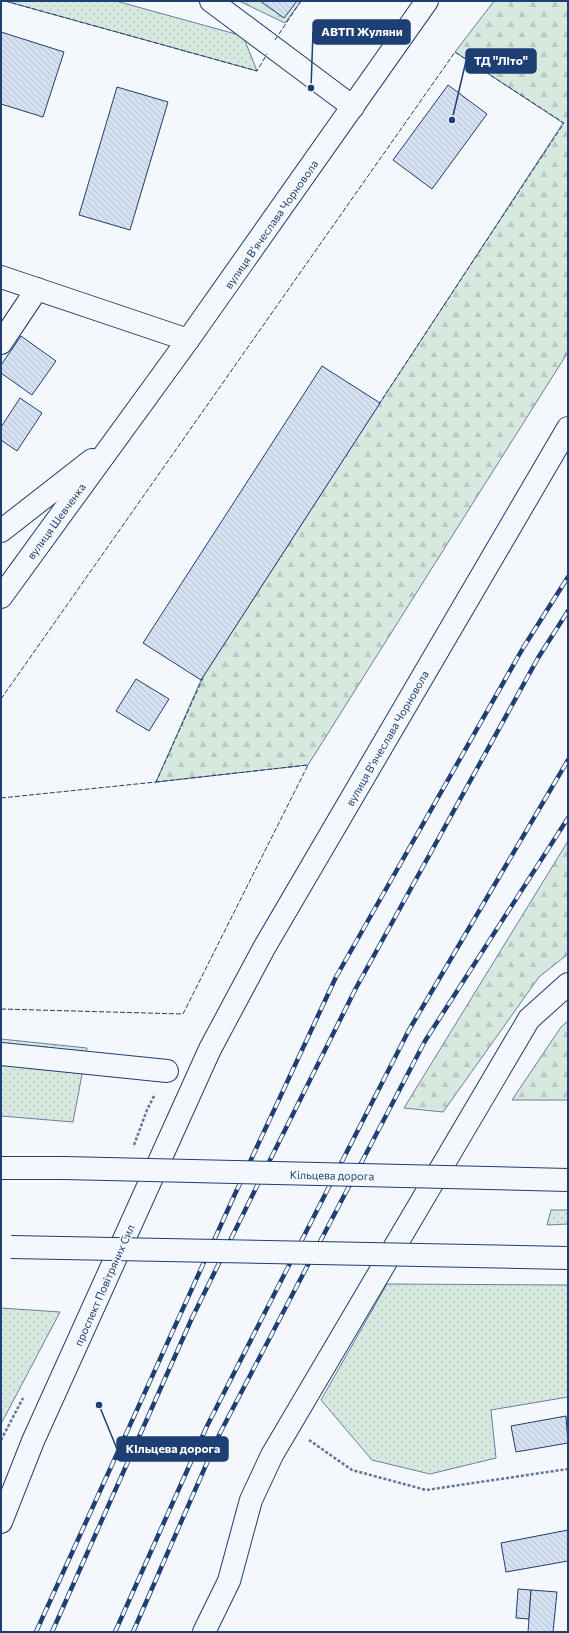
<svg xmlns="http://www.w3.org/2000/svg" width="569" height="1633" viewBox="0 0 569 1633" font-family="Commissioner,sans-serif">
	<style>
		.grass { fill: url(#grass-dots); stroke: #687fa3 }
		.forest { fill: url(#forest-firs); stroke: #687fa3 }
		.building { fill: url(#building-back-hatch); stroke: #1d3f73 }
		.lines { fill: none; stroke-linecap: round; stroke-linejoin: round }
		.minor-casing { stroke: #1d3f73; stroke-width: 24 }
		.major-casing { stroke: #1d3f73; stroke-width: 24 }
		.highway-casing { stroke: #1d3f73; stroke-width: 24 }
		.path { stroke: #5e769c; stroke-width: 2.5; stroke-dasharray: 3 2; stroke-linecap: butt }
		.minor { stroke: #f4f7fb; stroke-width: 22 }
		.major { stroke: #f4f7fb; stroke-width: 22 }
		.highway { stroke: #f4f7fb; stroke-width: 22 }
		.rail-casing { stroke: #1d3f73; stroke-width: 4.5 }
		.rail { stroke: #f4f7fb; stroke-width: 3; stroke-dasharray: 9; stroke-linecap: butt }
		.highway-bridge-casing { stroke: #1d3f73; stroke-width: 24; stroke-linecap: butt }
		.highway-bridge { stroke: #f4f7fb; stroke-width: 22 }
		.fence { stroke: #1d3f73; stroke-width: 1; stroke-dasharray: 5 2; stroke-linecap: butt }
		.labels { text-anchor: middle; dominant-baseline: central; stroke-width: 3; stroke-linejoin: round; paint-order: stroke }
		.street-label { font-size: 11px; fill: #1d3f73; stroke: #f4f7fb }
		.leader { fill: none; stroke: #1d3f73; stroke-width: 1.5 }
		.callout-dot { fill: #1d3f73; stroke: #f4f7fb; stroke-width: 1.5 }
		.callout { fill: #1d3f73; stroke: #1d3f73; stroke-width: 1.5 }
		.callout-label { font-size: 12px; text-anchor: middle; font-weight: bold; fill: #fff }
	</style>
	<defs>
		<pattern id="grass-dots" width="8" height="8" patternUnits="userSpaceOnUse"><rect width="8" height="8" fill="#d7e8df"/><path d="M2 2h.1M6 6h.1" fill="none" stroke="#b8c8c3" stroke-width="1.8" stroke-linecap="round"/></pattern>
		<pattern id="forest-firs" width="22" height="20" patternUnits="userSpaceOnUse"><rect width="22" height="20" fill="#d7e8df"/><path d="M5 1l3.5 6h-7zM16 11l3.5 6h-7z" fill="#b8c8c3"/></pattern>
		<pattern id="building-back-hatch" width="6" height="6" patternUnits="userSpaceOnUse"><rect width="6" height="6" fill="#d5e0f0"/><path d="M-1 5l2 2M0 0l6 6M5-1l2 2" fill="none" stroke="#b6c1d1"/></pattern>
	</defs>
	<rect width="100%" height="100%" fill="#f4f7fb"/>
	<g class="grass">
		<path d="M5,1H116L243,36L257,71Z"/>
		<path d="M1,1039L87,1048L73,1122L1,1116Z"/>
		<path d="M551,1210H568V1224L547,1225Z"/>
		<path d="M387,1284L568,1285V1397L491,1410L496,1458L430,1474L372,1460L321,1400Z"/>
		<path d="M1,1308L60,1312L1,1424Z"/>
	</g>
	<g class="forest">
		<path d="M239,1H301L285,23Z"/>
		<path d="M494,1H568V352L308,765L156,782L201,680L380,403L563,123L455,52Z"/>
		<path d="M568,841V954L539,977L443,1112L404,1108Z"/>
		<path d="M568,1021V1100H512L561,1027Z"/>
	</g>
	<g class="building">
		<path d="M260,1H297L284,18Z"/>
		<path d="M1,32L64,52L43,117L1,104Z"/>
		<path d="M448,85L487,114L432,189L393,160Z"/>
		<path d="M117,87L168,102L130,230L79,215Z"/>
		<path d="M21,336L56,361L32,395L1,373V365Z"/>
		<path d="M322,366L380,403L201,680L143,643Z"/>
		<path d="M20,398L42,413L17,451L1,440V427Z"/>
		<path d="M136,679L169,699L149,731L116,711Z"/>
		<path d="M566,1416L568,1443L516,1452L511,1426Z"/>
		<path d="M568,1530V1561L506,1572L501,1543Z"/>
		<path d="M518,1589L531,1590L529,1619L516,1618Z"/>
		<path d="M531,1590L557,1592L553,1632H528Z"/>
	</g>
	<g class="lines">
		<g class="minor-casing">
			<g id="minor">
				<path d="M211,1L353,107"/>
				<path d="M1,277L188,340"/>
				<path d="M1,343L37,289"/>
				<path d="M1,1054L167,1071"/>
			</g>
		</g>
		<g class="major-casing">
			<g id="major">
				<path d="M1,531L92,460"/>
				<path d="M1,597L188,340L427,1"/>
				<path d="M1,1522L33,1441L210,1049L264,948L568,428"/>
			</g>
		</g>
		<g class="highway-casing">
			<g id="highway">
				<path d="M1,1168H64"/>
				<path d="M204,1632L229,1581L251,1500L272,1455L529,1019L568,984"/>
			</g>
		</g>
		<g class="path">
			<path d="M134,1145L147,1110L155,1094"/>
			<path d="M1,1440L23,1398"/>
			<path d="M309,1440L352,1470L426,1490L568,1469"/>
		</g>
		<use href="#minor" class="minor"/>
		<use href="#major" class="major"/>
		<use href="#highway" class="highway"/>
		<g class="rail-casing">
			<g id="rail">
				<path d="M36,1632L235,1194L336,977L523,648L568,577"/>
				<path d="M52,1632L192,1318L257,1186L356,988L538,658L568,611"/>
				<path d="M115,1632L207,1426L409,1030L568,760"/>
				<path d="M133,1632L220,1433L425,1041L568,818"/>
			</g>
		</g>
		<use href="#rail" class="rail"/>
		<g class="highway-bridge-casing">
			<g id="highway-bridge">
				<path d="M64,1168L568,1180"/>
				<path d="M11,1247L568,1258"/>
			</g>
		</g>
		<use href="#highway-bridge" class="highway-bridge"/>
		<g class="fence">
			<path d="M5,1L257,71L267,54"/>
			<path d="M275,40L301,1"/>
			<path d="M1,699L455,52L564,123L379,404"/>
			<path d="M1,798L156,782L203,678"/>
			<path d="M1,1009L183,1014L308,765L156,782"/>
		</g>
	</g>
	<g class="labels">
		<g class="street-label">
			<text transform="translate(271 224) rotate(-55)">вулиця Вʼячеслава Чорновола</text>
			<text transform="translate(56 521) rotate(-54)">вулиця Шевченка</text>
			<text transform="translate(387 738) rotate(-60)">вулиця Вʼячеслава Чорновола</text>
			<text transform="translate(332 1175) rotate(1)">Кільцева дорога</text>
			<text transform="translate(104 1285) rotate(-66)">проспект Повітряних Сил</text>
		</g>
	</g>
	<path class="leader" d="M311 88L313 32M452 120L466 61M99 1405L117 1449"/>
	<g class="callout-dot">
		<circle cx="311" cy="88" r="4"/>
		<circle cx="452" cy="120" r="4"/>
		<circle cx="99" cy="1405" r="4"/>
	</g>
	<g class="callout">
		<rect x="313" y="20" width="97" height="24" rx="4"/>
		<rect x="466" y="49" width="70" height="24" rx="4"/>
		<rect x="117" y="1437" width="111" height="24" rx="4"/>
	</g>
	<g class="callout-label">
		<text x="362" y="36">АВТП Жуляни</text>
		<text x="501" y="65">ТД "Літо"</text>
		<text x="173" y="1453">Кільцева дорога</text>
	</g>
	<rect width="569" height="1633" fill="none" stroke="#1d3f73" stroke-width="4"/>
</svg>
